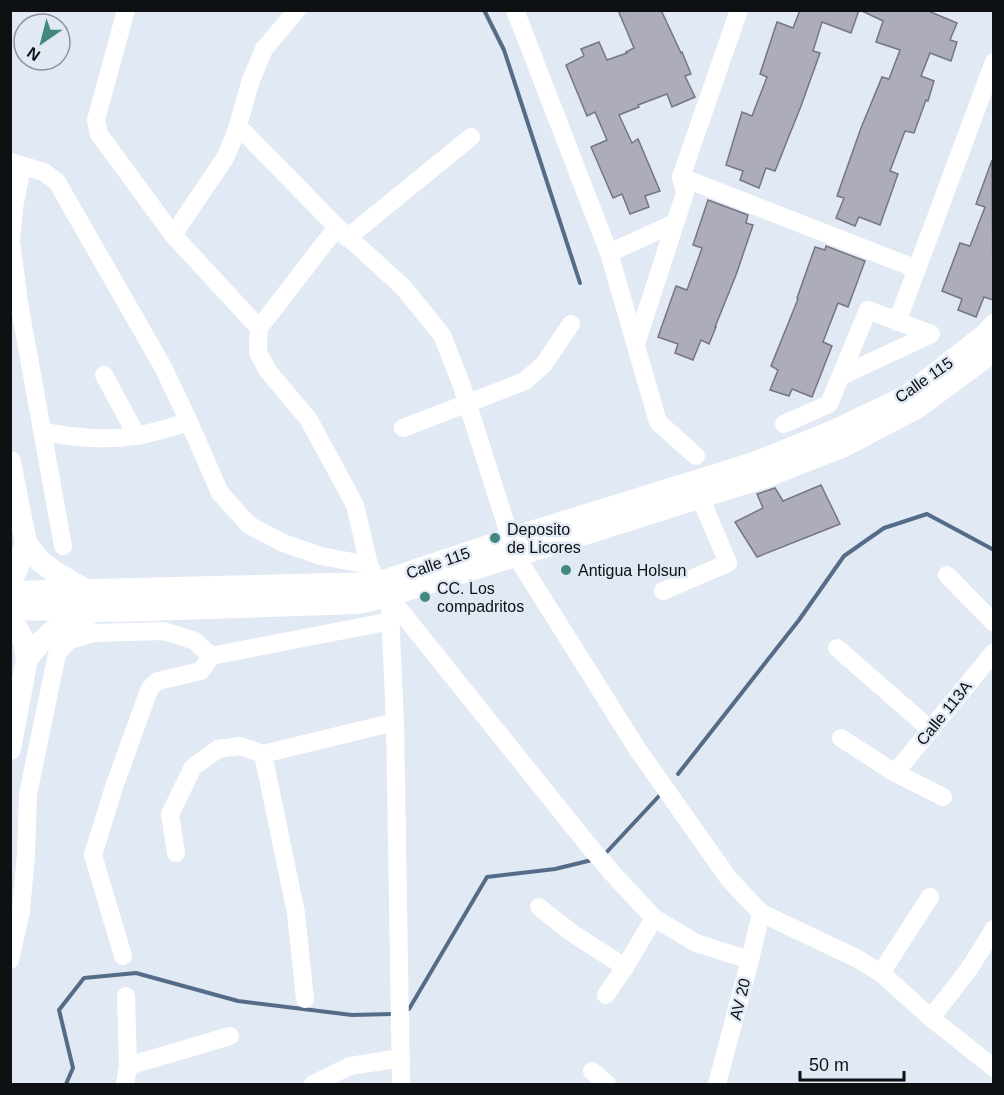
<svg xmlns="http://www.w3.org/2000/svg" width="1004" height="1095" viewBox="0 0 1004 1095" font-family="Helvetica,sans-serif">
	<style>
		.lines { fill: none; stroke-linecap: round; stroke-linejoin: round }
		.stream { stroke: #556c88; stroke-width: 4 }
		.building { fill: #adadb9; stroke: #757681; stroke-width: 1.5 }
		.minor { stroke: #fff; stroke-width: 18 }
		.major { stroke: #fff; stroke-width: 22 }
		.poi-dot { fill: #428880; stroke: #e1e9f4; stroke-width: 2 }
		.labels { text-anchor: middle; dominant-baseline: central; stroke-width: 5; stroke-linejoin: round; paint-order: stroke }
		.street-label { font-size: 16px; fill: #0e1114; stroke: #e1e9f4 }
		.poi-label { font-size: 16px; fill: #0e1114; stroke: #e1e9f4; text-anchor: start }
	</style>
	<rect width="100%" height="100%" fill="#e1e9f4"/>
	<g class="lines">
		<g class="stream">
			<path d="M484,10L504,50L580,283"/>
			<path d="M678,774L799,620L844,556L884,528L927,514L994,550"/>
			<path d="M604,855L659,796"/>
			<path d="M409,1009L487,877L555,869L592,860"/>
			<path d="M66,1084L73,1068L59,1010L84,978L136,973L238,1001L352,1015L392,1014"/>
		</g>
	</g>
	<g class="building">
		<path d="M618,10H661L681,53L682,52L691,74L685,76L695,97L672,107L667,94L638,105L639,107L619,115L632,143L638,139L660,191L645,196L649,207L630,214L622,194L613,198L591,147L607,140L595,112L587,116L566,65L584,56L581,49L599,42L607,60L627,53L626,52L634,48Z"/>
		<path d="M800,10H859L851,33L822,22L813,51L820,53L801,106L775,171L766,168L759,188L740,180L743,171L726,165L742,112L752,116L767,77L760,74L777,22L793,28Z"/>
		<path d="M860,10H926L957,23L950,40L957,42L951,61L930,53L921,76L934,81L928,101L926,100L914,133L905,131L890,171L898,174L880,225L859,217L855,226L836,218L844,198L837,196L861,128L882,77L889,79L900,50L876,42L883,21Z"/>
		<path d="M992,160L993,300L984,297L976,317L958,310L962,299L942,291L960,243L970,246L985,207L976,204Z"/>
		<path d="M708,200L748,215L746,223L753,225L736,275L715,327H716L709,344L701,340L693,360L675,353L678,344L658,337L676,286L687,290L702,248L693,245Z"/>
		<path d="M826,246L865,261L848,307L838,303L823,342L832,346L812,397L792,389L789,396L770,390L778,370L771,366L798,299L797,298L815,247L825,250Z"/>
		<path d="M821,485L840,524L757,557L735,522L763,508L757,494L775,488L783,501Z"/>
	</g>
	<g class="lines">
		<g class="minor">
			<path d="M126,10L96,120L99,134L173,235L259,328"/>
			<path d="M515,10L609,253L658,422L696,456"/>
			<path d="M238,126L337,227L403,287L442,335L462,386L516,556L638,750L729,879L761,913L856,958L881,973L931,1018L994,1068"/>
			<path d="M10,162L44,172L57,182L163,367L189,422L220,493L249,525L283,543L321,556L369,565"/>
			<path d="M22,166L14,208L11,241L19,303L63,546"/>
			<path d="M681,177L917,269"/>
			<path d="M337,227L259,328L258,345V352L268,371L309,420L355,505L369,565L378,583L589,846L614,875L654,918L696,943L750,960"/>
			<path d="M173,235L225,158L235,135L251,80L264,49L297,10"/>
			<path d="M347,238L471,137"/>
			<path d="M609,253L675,223"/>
			<path d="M897,322L994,62"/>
			<path d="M636,344L685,193L681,177L739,10"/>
			<path d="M104,375L137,436"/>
			<path d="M784,424L829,404L868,310L931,334L841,376"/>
			<path d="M403,428L525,381L544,364L571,324"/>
			<path d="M43,432C73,437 104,441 135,436C153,433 172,427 189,422"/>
			<path d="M947,575L994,623"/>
			<path d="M663,591L728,563L700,497"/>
			<path d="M390,610L395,722L401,1084"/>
			<path d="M837,648L931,730"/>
			<path d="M841,738L895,773L943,797"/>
			<path d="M895,773L994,652"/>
			<path d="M176,853L170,814L193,767L218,749L240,746L263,754"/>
			<path d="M539,907L572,933L625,967"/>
			<path d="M123,956L93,855L114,787L149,690L153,685L158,681L201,671L211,656L391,621"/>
			<path d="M10,960L21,911L26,854L28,794L57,654L69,640L94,633L164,631L195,641L211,656"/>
			<path d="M881,973L930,897"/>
			<path d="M606,995L625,967L654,918"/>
			<path d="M305,999L296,913L263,754L395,722"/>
			<path d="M931,1018L969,969L994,929"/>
			<path d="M128,1066L230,1036"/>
			<path d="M592,1071L607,1084"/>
			<path d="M125,1084L128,1066L126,996"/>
			<path d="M313,1084L350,1066L401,1058"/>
			<path d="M717,1084L750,960L761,913"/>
		</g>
		<g class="major">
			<path d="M10,462L26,543L39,560L53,571L86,590"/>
			<path d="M10,582L17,569L26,543"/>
			<path d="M10,592L378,583L509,539L754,463L836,430L907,396L985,335L994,325"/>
			<path d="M10,609L116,611L358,603L388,596L765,477L844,446L918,407L994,351"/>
			<path d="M10,617L24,641L27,659L10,749"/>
			<path d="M27,659C45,635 59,623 89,614"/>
		</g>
	</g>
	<g class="poi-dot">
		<circle cx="495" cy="538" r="6"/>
		<circle cx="566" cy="570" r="6"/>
		<circle cx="425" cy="597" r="6"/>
	</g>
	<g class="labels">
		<g class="street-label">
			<text transform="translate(924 380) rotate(-35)">Calle 115</text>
			<text transform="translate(438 563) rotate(-19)">Calle 115</text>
			<text transform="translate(944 713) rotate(-51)">Calle 113A</text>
			<text transform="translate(740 999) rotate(-76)">AV 20</text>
		</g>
		<g class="poi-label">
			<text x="507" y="529">Deposito<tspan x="507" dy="18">de Licores</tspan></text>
			<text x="578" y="570">Antigua Holsun</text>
			<text x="437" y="588">CC. Los<tspan x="437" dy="18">compadritos</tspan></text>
		</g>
	</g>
	<rect width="1004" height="1095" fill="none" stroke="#0e1114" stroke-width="24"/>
	<g transform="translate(42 42) rotate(215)"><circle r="28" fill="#e1e9f4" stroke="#8d939a" stroke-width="1.5"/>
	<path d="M0-4.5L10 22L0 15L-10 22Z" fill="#428880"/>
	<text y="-9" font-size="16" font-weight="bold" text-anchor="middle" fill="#0e1114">N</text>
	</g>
	<path d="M800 1071v9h104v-9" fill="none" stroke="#0e1114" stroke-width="3"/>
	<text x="809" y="1071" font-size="18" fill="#0e1114" stroke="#e1e9f4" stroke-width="4.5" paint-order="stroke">50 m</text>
</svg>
